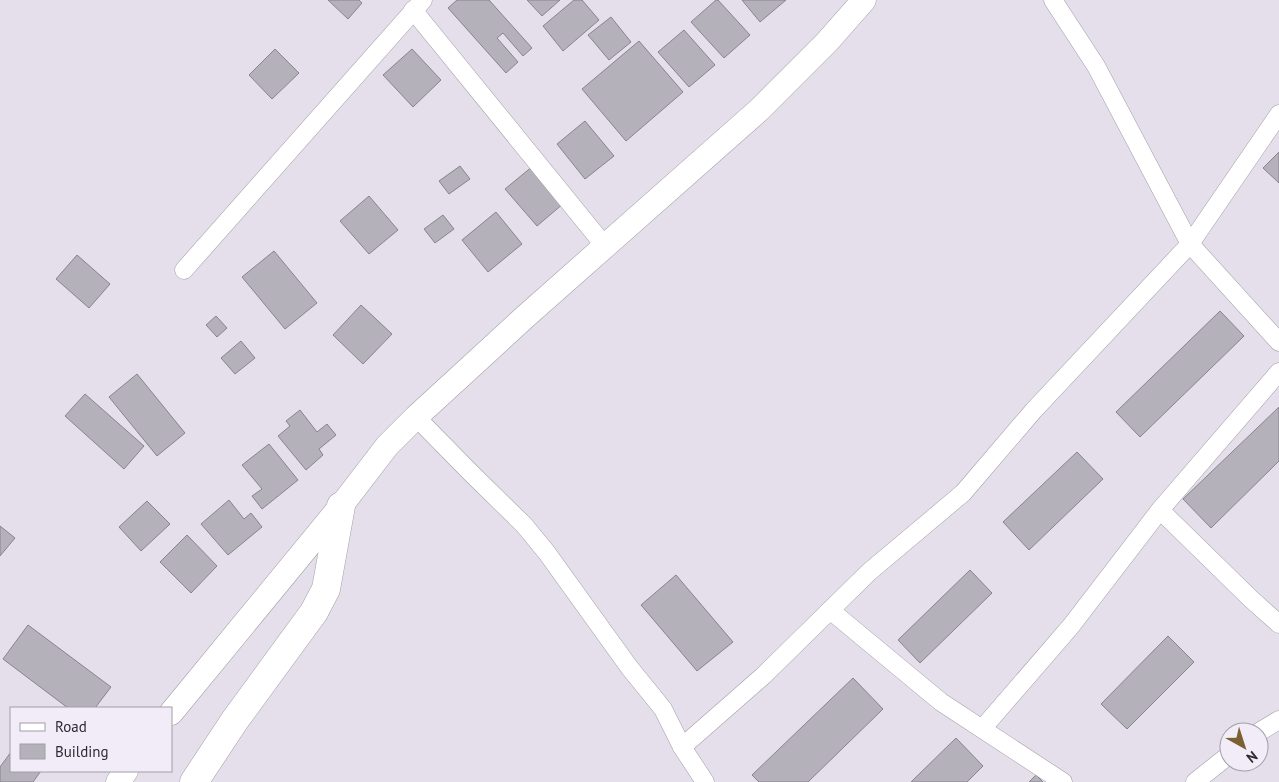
<svg xmlns="http://www.w3.org/2000/svg" width="1279" height="782" viewBox="0 0 1279 782" font-family="'PT Sans',sans-serif">
	<style>
		.building { fill: #b5b1bb; stroke: #88848e }
		.lines { fill: none; stroke-linecap: round; stroke-linejoin: round }
		.street-casing { stroke: #a29ea8; stroke-width: 19 }
		.secondary-casing { stroke: #a29ea8; stroke-width: 25 }
		.highway-casing { stroke: #a29ea8; stroke-width: 29 }
		.street { stroke: #fff; stroke-width: 18 }
		.secondary { stroke: #fff; stroke-width: 24 }
		.highway { stroke: #fff; stroke-width: 28 }
	</style>
	<rect width="100%" height="100%" fill="#e4dfea"/>
	<g class="building">
		<path d="M328,0H359L362,3L348,19Z"/>
		<path d="M457,0H489L532,48L523,56L503,33L497,38L518,62L506,73L448,8Z"/>
		<path d="M527,0H560L542,16Z"/>
		<path d="M574,0H582L599,20L563,51L543,26Z"/>
		<path d="M716,0H718L750,35L724,58L691,22Z"/>
		<path d="M742,0H786L760,22Z"/>
		<path d="M611,17L631,42L609,60L588,35Z"/>
		<path d="M684,30L715,65L689,87L658,52Z"/>
		<path d="M639,41L683,92L626,141L582,89Z"/>
		<path d="M275,49L299,73L272,99L249,75Z"/>
		<path d="M412,49L441,80L413,107L383,75Z"/>
		<path d="M585,121L614,156L585,179L557,144Z"/>
		<path d="M1279,152V183L1263,168Z"/>
		<path d="M460,166L470,179L449,194L439,181Z"/>
		<path d="M533,166L564,203L537,226L505,189Z"/>
		<path d="M369,196L398,230L369,254L340,221Z"/>
		<path d="M496,212L522,244L488,272L462,240Z"/>
		<path d="M443,215L454,229L435,243L424,229Z"/>
		<path d="M274,251L317,303L285,329L242,277Z"/>
		<path d="M77,255L110,284L89,308L56,279Z"/>
		<path d="M361,305L392,334L363,364L333,335Z"/>
		<path d="M1220,311L1244,336L1140,437L1116,412Z"/>
		<path d="M216,316L227,328L217,337L206,325Z"/>
		<path d="M241,341L255,358L235,374L221,358Z"/>
		<path d="M137,374L185,433L157,456L109,397Z"/>
		<path d="M85,394L144,446L124,469L65,416Z"/>
		<path d="M1279,407V461L1211,528L1183,499Z"/>
		<path d="M300,410L317,432L327,424L336,435L319,449L323,455L306,470L278,436L290,426L286,421Z"/>
		<path d="M269,444L298,480L262,509L252,496L262,489L242,465Z"/>
		<path d="M1077,452L1103,479L1029,550L1003,522Z"/>
		<path d="M229,500L244,519L251,513L262,527L228,555L201,524Z"/>
		<path d="M147,501L170,524L141,551L119,527Z"/>
		<path d="M0,526L15,538L0,556Z"/>
		<path d="M187,535L217,566L191,593L160,562Z"/>
		<path d="M970,570L992,593L920,663L898,640Z"/>
		<path d="M676,575L733,642L697,671L641,605Z"/>
		<path d="M28,625L111,687L95,708H68L3,659Z"/>
		<path d="M1168,636L1194,662L1127,729L1101,704Z"/>
		<path d="M853,678L883,709L808,782H759L752,775Z"/>
		<path d="M956,738L983,766L967,782H911Z"/>
		<path d="M11,752V771H41L33,782H0V767Z"/>
		<path d="M1036,775L1043,782H1029Z"/>
	</g>
	<g class="lines">
		<g class="street-casing">
			<g id="street">
				<path d="M1053,0L1096,66L1190,244L1279,114"/>
				<path d="M413,10L604,245"/>
				<path d="M184,270L423,0"/>
				<path d="M416,417L470,472L524,525L547,553L629,667L663,709L682,747L705,782"/>
				<path d="M1160,510L1251,599L1279,624"/>
				<path d="M830,610L941,702L1063,782"/>
				<path d="M982,729L1071,626L1160,510L1279,372"/>
				<path d="M1259,732L1279,720"/>
				<path d="M682,747L763,676L869,572L963,493L1034,410L1190,244L1279,342"/>
				<path d="M1195,782L1229,755"/>
			</g>
		</g>
		<g class="secondary-casing">
			<g id="secondary">
				<path d="M171,713L341,506L387,446L416,417L526,316L759,110L827,42L864,0"/>
				<path d="M118,782L126,771"/>
			</g>
		</g>
		<g class="highway-casing">
			<path id="highway" d="M194,782L235,720L314,612L326,589L341,506"/>
		</g>
		<use href="#street" class="street"/>
		<use href="#secondary" class="secondary"/>
		<use href="#highway" class="highway"/>
	</g>
	<rect x="10" y="707" width="162" height="65" fill="#f1ecf8" stroke="#a29ea8"/>
	<rect x="20" y="723" width="25" height="8" fill="#ffffff" stroke="#a29ea8"/>
	<text x="55" y="732" font-size="15" fill="#2c2a2f">Road</text>
	<rect x="20" y="744" width="25" height="15" fill="#b5b1bb" stroke="#a29ea8"/>
	<text x="55" y="757" font-size="15" fill="#2c2a2f">Building</text>
	<g transform="translate(1244 747) rotate(141)"><circle r="24" fill="#f1ecf8" stroke="#a29ea8"/>
	<path d="M0-4L9 19L0 12L-9 19Z" fill="#7b6032"/>
	<text y="-8" font-size="14" font-weight="bold" text-anchor="middle" fill="#2c2a2f">N</text>
	</g>
</svg>
